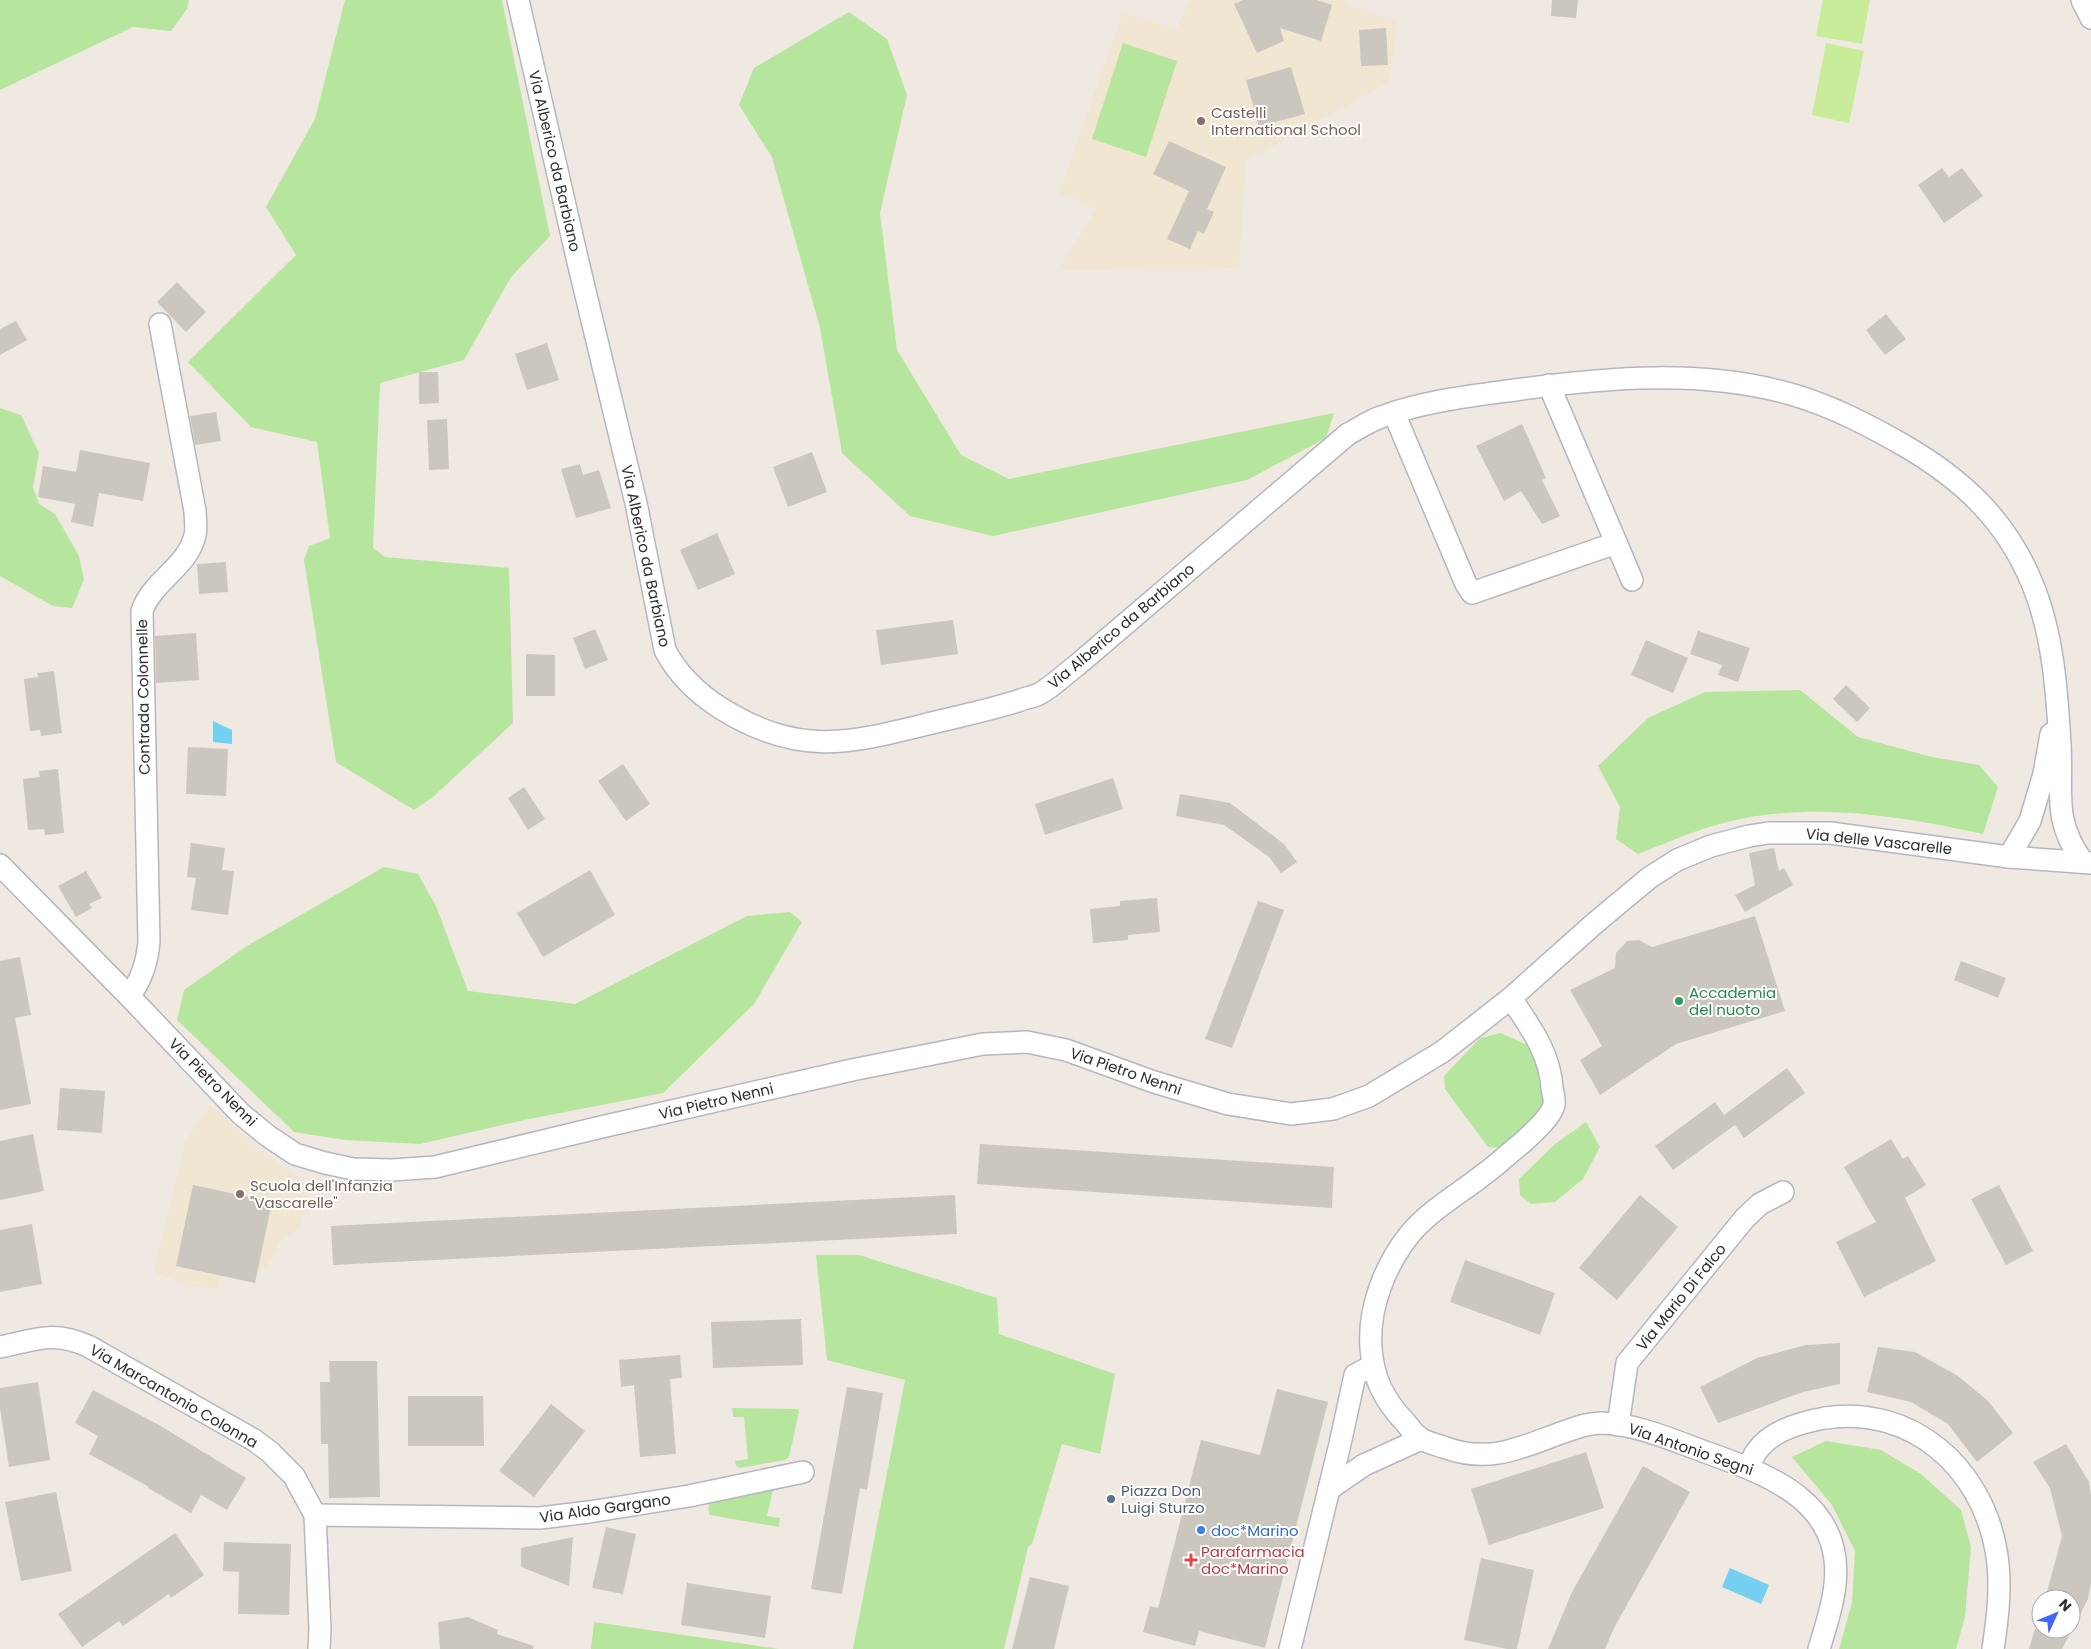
<svg xmlns="http://www.w3.org/2000/svg" width="2091" height="1649" viewBox="0 0 2091 1649" font-family="Poppins,sans-serif">
	<style>
		.education { fill: #f0e6d1 }
		.green { fill: #b6e59e }
		.pitch { fill: #c9ec9a }
		.water { fill: #75cff0 }
		.building { fill: #cbc7bf }
		.lines { fill: none; stroke-linecap: round; stroke-linejoin: round }
		.minor-casing { stroke: #b4b7c1; stroke-width: 24 }
		.minor { stroke: #fff; stroke-width: 21 }
		.education-dot { fill: #8d6e63; stroke: #fff; stroke-width: 2 }
		.leisure-dot { fill: #2e9e5b; stroke: #fff; stroke-width: 2 }
		.service-dot { fill: #5c6f8a; stroke: #fff; stroke-width: 2 }
		.shop-dot { fill: #3f7fe0; stroke: #fff; stroke-width: 2 }
		.health-dot { fill: #e0444e; stroke: #fff; stroke-width: 2 }
		.labels { text-anchor: middle; dominant-baseline: central; stroke-width: 4; stroke-linejoin: round; paint-order: stroke }
		.education-label { font-size: 15px; fill: #785e54; stroke: #fff; text-anchor: start }
		.street-label { font-size: 15px; fill: #2e2e2e; stroke: #fff }
		.leisure-label { font-size: 15px; fill: #27864d; stroke: #fff; text-anchor: start }
		.service-label { font-size: 15px; fill: #4e5e75; stroke: #fff; text-anchor: start }
		.shop-label { font-size: 15px; fill: #366cbe; stroke: #fff; text-anchor: start }
		.health-label { font-size: 15px; fill: #be3a42; stroke: #fff; text-anchor: start }
	</style>
	<rect width="100%" height="100%" fill="#efe9e1"/>
	<g class="education">
		<path d="M1190,0H1342L1354,7L1397,21L1390,82L1246,161L1239,268L1058,270L1097,208L1059,193L1123,12L1176,30Z"/>
		<path d="M210,1105L253,1144L299,1178L306,1188L308,1201L299,1229L280,1241L268,1266L257,1273L221,1276L218,1288L192,1287L154,1272L185,1142Z"/>
	</g>
	<g class="green">
		<path d="M0,0H189L187,9L171,31L133,27L0,90Z"/>
		<path d="M345,0H502L550,236L511,277L464,360L380,383L373,548L385,557L509,568L513,723L433,797L414,810L336,762L304,560L309,546L330,538L317,442L251,427L188,362L296,255L266,207L315,119Z"/>
		<path d="M849,12L887,39L907,95L880,213L897,350L961,455L1009,479L1334,413L1326,438L1247,480L993,536L910,516L842,453L820,328L772,157L739,105L754,68Z"/>
		<path d="M1123,43L1177,61L1146,157L1092,139Z"/>
		<path d="M0,408L21,415L39,453L33,487L39,504L55,514L79,556L84,580L72,608L53,606L0,576Z"/>
		<path d="M1800,690L1858,737L1932,757L1979,765L1998,787L1983,834C1901,816 1810,801 1727,822C1697,829 1667,843 1638,854L1616,839L1620,807L1598,766L1648,718L1705,692Z"/>
		<path d="M384,867L418,874L436,906L468,991L575,1004L747,916L790,912L802,922L754,1004L663,1093L524,1120L420,1144L345,1140L294,1132L177,1020L184,990L247,946Z"/>
		<path d="M1501,1033L1529,1046L1546,1093L1542,1110L1503,1148L1488,1147L1445,1089L1444,1076L1480,1038Z"/>
		<path d="M1586,1122L1600,1147L1583,1179L1555,1202L1531,1204L1520,1195L1519,1179L1555,1144Z"/>
		<path d="M816,1255H859L997,1298L999,1334L1115,1374L1100,1454L1062,1444L1032,1544L1028,1547L1004,1649H853L905,1380L827,1360Z"/>
		<path d="M732,1408L798,1409L799,1412L789,1457L785,1460L739,1468L736,1466L735,1461L748,1459L744,1417H733Z"/>
		<path d="M1826,1441L1881,1450L1921,1474L1961,1510L1971,1547L1965,1617L1956,1649H1839L1852,1603L1855,1551L1832,1505L1792,1457Z"/>
		<path d="M773,1490L767,1516L780,1518L779,1527L710,1515L708,1509L709,1503L712,1501Z"/>
		<path d="M594,1622L779,1649H591Z"/>
	</g>
	<g class="pitch">
		<path d="M1823,0H1870L1862,44L1816,36Z"/>
		<path d="M1826,43L1864,51L1849,123L1812,115Z"/>
	</g>
	<g class="water">
		<path d="M213,721L232,730V744L213,742Z"/>
		<path d="M1730,1568L1769,1585L1761,1604L1722,1587Z"/>
	</g>
	<g class="building">
		<path d="M1243,0H1317L1332,5L1321,41L1280,28L1284,41L1257,53L1234,4Z"/>
		<path d="M1552,0H1578L1576,18L1551,16Z"/>
		<path d="M1386,28L1388,65L1361,66L1359,30Z"/>
		<path d="M1291,67L1305,114L1259,126L1246,80Z"/>
		<path d="M1169,141L1226,167L1207,209L1214,212L1204,234L1198,231L1190,249L1167,239L1189,191L1153,174Z"/>
		<path d="M1942,168L1949,177L1962,168L1983,196L1944,223L1918,185Z"/>
		<path d="M177,282L206,312L186,332L157,302Z"/>
		<path d="M1886,314L1906,339L1885,355L1866,330Z"/>
		<path d="M16,321L27,340L0,355V329Z"/>
		<path d="M547,343L559,380L527,390L515,354Z"/>
		<path d="M419,372H438L439,403L419,404Z"/>
		<path d="M216,412L221,441L195,445L190,416Z"/>
		<path d="M447,419L449,469L429,470L427,420Z"/>
		<path d="M1522,424L1546,478L1542,480L1560,516L1542,524L1521,491L1504,501L1476,446Z"/>
		<path d="M80,450L150,463L143,501L99,493L93,527L71,522L75,504L38,497L43,466L76,472Z"/>
		<path d="M812,452L827,492L788,507L773,467Z"/>
		<path d="M580,464L583,475L599,470L611,508L576,518L561,469Z"/>
		<path d="M717,533L735,574L698,590L680,550Z"/>
		<path d="M226,562L228,592L199,594L197,564Z"/>
		<path d="M953,620L958,654L881,665L876,630Z"/>
		<path d="M595,629L608,660L585,669L573,638Z"/>
		<path d="M1698,631L1750,648L1738,682L1718,675L1722,665L1690,654Z"/>
		<path d="M196,633L199,680L156,683L155,636Z"/>
		<path d="M1646,640L1688,658L1673,693L1631,675Z"/>
		<path d="M526,654L555,655V696H526Z"/>
		<path d="M54,671L62,733L41,736L40,730L30,731L24,679L38,677L37,673Z"/>
		<path d="M1846,685L1870,708L1857,722L1833,699Z"/>
		<path d="M188,747L228,749L226,796L186,794Z"/>
		<path d="M623,764L650,804L626,821L598,781Z"/>
		<path d="M58,769L64,833L45,835L44,829L28,830L23,779L40,777L39,771Z"/>
		<path d="M1113,778L1123,809L1045,835L1035,804Z"/>
		<path d="M524,787L545,819L528,830L508,798Z"/>
		<path d="M1180,794L1230,803L1284,844L1297,862L1281,873L1269,857L1224,825L1176,816Z"/>
		<path d="M191,843L225,848L222,870L234,871L228,915L191,910L196,878L187,877Z"/>
		<path d="M1774,848L1779,871L1784,868L1793,885L1745,912L1735,895L1755,885L1749,853Z"/>
		<path d="M590,870L615,915L543,957L517,913Z"/>
		<path d="M86,871L102,898L89,904L92,908L76,917L58,886Z"/>
		<path d="M1157,898L1160,932L1128,935V940L1093,943L1090,909L1120,906V901Z"/>
		<path d="M1258,901L1284,910L1232,1048L1205,1039Z"/>
		<path d="M1755,916L1785,1011L1676,1044L1600,1095L1580,1060L1602,1046L1570,990L1615,968L1616,953L1627,941L1639,940L1652,947Z"/>
		<path d="M20,957L31,1015L15,1018L31,1104L0,1110V961Z"/>
		<path d="M1961,961L2006,978L1998,998L1954,980Z"/>
		<path d="M1787,1068L1805,1093L1744,1138L1735,1125L1673,1170L1655,1146L1715,1102L1724,1115Z"/>
		<path d="M60,1088L105,1091L102,1133L57,1130Z"/>
		<path d="M33,1134L44,1191L0,1200V1141Z"/>
		<path d="M1891,1139L1903,1159L1908,1156L1926,1185L1905,1198L1936,1261L1864,1297L1836,1242L1876,1222L1844,1167Z"/>
		<path d="M980,1144L1334,1167L1332,1208L977,1184Z"/>
		<path d="M193,1185L272,1202L255,1283L176,1266Z"/>
		<path d="M1999,1185L2033,1251L2006,1265L1971,1199Z"/>
		<path d="M955,1195L957,1234L333,1265L331,1226Z"/>
		<path d="M1640,1195L1678,1227L1617,1300L1579,1268Z"/>
		<path d="M32,1224L42,1284L0,1292V1230Z"/>
		<path d="M1465,1260L1555,1293L1540,1335L1450,1302Z"/>
		<path d="M801,1319L803,1365L713,1368L711,1322Z"/>
		<path d="M1840,1343V1384L1803,1392L1718,1423L1700,1387L1757,1358L1806,1345Z"/>
		<path d="M1878,1347L1915,1352L1958,1376L1988,1401L2013,1433L1977,1462L1948,1424L1911,1402L1867,1392Z"/>
		<path d="M680,1355L682,1378L670,1379L676,1454L640,1457L634,1385L621,1387L619,1360Z"/>
		<path d="M329,1361H377L380,1497L329,1498L328,1444H321L320,1382H330Z"/>
		<path d="M38,1382L50,1460L9,1467L0,1408V1388Z"/>
		<path d="M847,1387L883,1393L867,1490L860,1488L842,1594L811,1589Z"/>
		<path d="M1277,1389L1328,1402L1265,1648L1199,1631L1195,1646L1143,1632L1150,1606L1158,1608L1201,1440L1260,1455Z"/>
		<path d="M93,1390L159,1425L246,1478L227,1510L201,1495L191,1513L148,1488L149,1487L89,1454L98,1436L75,1423Z"/>
		<path d="M408,1396H483L484,1446H408Z"/>
		<path d="M551,1404L585,1431L534,1497L499,1471Z"/>
		<path d="M2066,1444L2089,1482L2091,1496V1583L2088,1599L2062,1649H2029L2035,1629H2071V1599H2045L2062,1536L2050,1488L2033,1462Z"/>
		<path d="M1586,1452L1604,1508L1489,1545L1471,1489Z"/>
		<path d="M1643,1466L1690,1492L1614,1628L1605,1649H1548L1572,1592Z"/>
		<path d="M56,1492L72,1571L21,1581L5,1502Z"/>
		<path d="M606,1527L636,1534L623,1594L592,1588Z"/>
		<path d="M175,1533L204,1575L171,1598L169,1594L123,1626L119,1621L82,1647L58,1614Z"/>
		<path d="M573,1537L569,1586L521,1567V1548Z"/>
		<path d="M224,1542L291,1544L289,1615L238,1614L239,1572L223,1571Z"/>
		<path d="M1481,1558L1534,1570L1517,1649H1507L1464,1640Z"/>
		<path d="M1030,1577L1069,1586L1054,1649H1012Z"/>
		<path d="M687,1583L771,1596L765,1638L681,1625Z"/>
		<path d="M468,1617L498,1630L497,1634L534,1646L533,1649H440L438,1622Z"/>
	</g>
	<g class="lines">
		<g class="minor-casing">
			<g id="minor">
				<path d="M518,0L578,262L636,503L665,650C678,675 698,694 722,709C803,759 854,742 940,721C966,715 992,709 1018,701C1024,698 1033,697 1039,694C1052,687 1064,675 1076,666L1348,434C1358,429 1369,421 1381,417C1424,401 1470,396 1515,390C1608,377 1704,369 1794,395C1834,407 1870,426 1905,446C1963,480 2006,520 2032,583C2053,633 2057,691 2060,745C2063,793 2052,818 2082,861"/>
				<path d="M2082,0L2091,18"/>
				<path d="M1549,385L1632,580"/>
				<path d="M1394,413L1466,584L1472,593L1616,543"/>
				<path d="M2009,857L2030,821L2044,774L2051,734"/>
				<path d="M0,865L129,996L241,1114L268,1136L295,1154L325,1163L353,1169L392,1170L435,1167L597,1128L852,1070L983,1044L1027,1042L1066,1050L1154,1082L1228,1104L1291,1114L1333,1109L1369,1096L1442,1052L1511,998L1595,923L1649,878L1677,860L1711,846L1749,836L1768,833H1830L2009,857L2091,863"/>
				<path d="M129,996C142,980 147,963 149,942L142,611C152,581 188,567 195,535C197,528 195,519 195,511L160,324"/>
				<path d="M1511,998C1530,1027 1550,1053 1552,1088C1553,1093 1555,1100 1554,1105C1551,1117 1532,1134 1522,1143C1509,1153 1497,1165 1483,1175C1459,1194 1430,1210 1410,1234C1385,1265 1368,1308 1371,1348C1373,1378 1384,1400 1405,1422C1409,1427 1414,1434 1420,1438C1427,1443 1438,1445 1446,1448C1488,1463 1518,1449 1558,1434C1573,1429 1586,1423 1601,1423C1638,1424 1674,1441 1708,1453C1770,1475 1844,1503 1835,1584C1833,1607 1825,1628 1819,1649"/>
				<path d="M0,1347C35,1340 53,1330 88,1346L254,1440L270,1452L294,1476L315,1515L320,1629L319,1649"/>
				<path d="M1618,1425L1627,1363L1745,1218L1760,1204L1783,1192"/>
				<path d="M1748,1467C1751,1462 1753,1456 1757,1451C1771,1431 1802,1422 1825,1418C1912,1405 1981,1467 1996,1550C2002,1583 1998,1616 1993,1649"/>
				<path d="M1329,1489L1364,1465L1421,1439"/>
				<path d="M315,1515L540,1518L589,1512L689,1496L803,1472"/>
				<path d="M1290,1649L1340,1444L1355,1375L1372,1366"/>
			</g>
		</g>
		<use href="#minor" class="minor"/>
	</g>
	<g class="education-dot">
		<circle cx="1201" cy="121" r="5"/>
		<circle cx="240" cy="1194" r="5"/>
	</g>
	<circle class="leisure-dot" cx="1679" cy="1001" r="5"/>
	<circle class="service-dot" cx="1111" cy="1499" r="5"/>
	<circle class="shop-dot" cx="1201" cy="1530" r="5"/>
	<path class="health-dot" d="M1188.5 1552.5h5v5h5v5h-5v5h-5v-5h-5v-5h5z"/>
	<g class="labels">
		<g class="education-label">
			<text x="1211" y="112">Castelli<tspan x="1211" dy="17">International School</tspan></text>
			<text x="250" y="1185">Scuola dell'Infanzia<tspan x="250" dy="17">"Vascarelle"</tspan></text>
		</g>
		<g class="street-label">
			<text transform="translate(555 161) rotate(77)">Via Alberico da Barbiano</text>
			<text transform="translate(646 556) rotate(78)">Via Alberico da Barbiano</text>
			<text transform="translate(1121 626) rotate(-40)">Via Alberico da Barbiano</text>
			<text transform="translate(143 697) rotate(-91)">Contrada Colonnelle</text>
			<text transform="translate(1879 841) rotate(6)">Via delle Vascarelle</text>
			<text transform="translate(1126 1071) rotate(19)">Via Pietro Nenni</text>
			<text transform="translate(213 1082) rotate(45)">Via Pietro Nenni</text>
			<text transform="translate(716 1101) rotate(-13)">Via Pietro Nenni</text>
			<text transform="translate(1681 1297) rotate(-51)">Via Mario Di Falco</text>
			<text transform="translate(174 1396) rotate(30)">Via Marcantonio Colonna</text>
			<text transform="translate(1691 1449) rotate(19)">Via Antonio Segni</text>
			<text transform="translate(605 1508) rotate(-8)">Via Aldo Gargano</text>
		</g>
		<g class="leisure-label">
			<text x="1689" y="992">Accademia<tspan x="1689" dy="17">del nuoto</tspan></text>
		</g>
		<g class="service-label">
			<text x="1121" y="1490">Piazza Don<tspan x="1121" dy="17">Luigi Sturzo</tspan></text>
		</g>
		<g class="shop-label">
			<text x="1211" y="1530">doc*Marino</text>
		</g>
		<g class="health-label">
			<text x="1201" y="1551">Parafarmacia<tspan x="1201" dy="17">doc*Marino</tspan></text>
		</g>
	</g>
	<g transform="translate(2056 1614) rotate(46)"><circle r="24" fill="#ffffff" stroke="#ababab"/>
	<path d="M0-4L9 19L0 12L-9 19Z" fill="#4264fb"/>
	<text y="-8" font-size="14" font-weight="bold" text-anchor="middle" fill="#2e2e2e">N</text>
	</g>
</svg>
